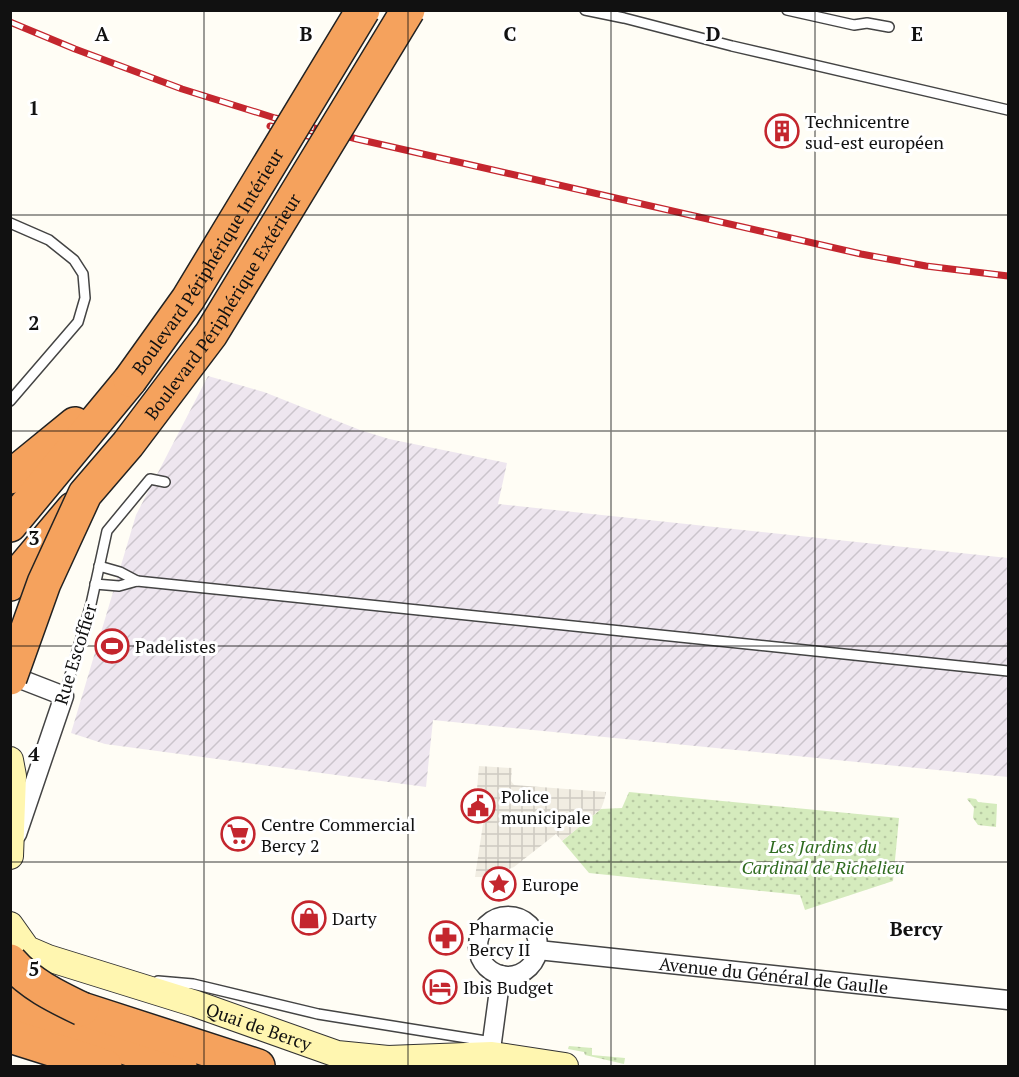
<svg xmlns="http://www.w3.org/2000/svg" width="1019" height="1077" viewBox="0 0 1019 1077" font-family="'PT Serif',serif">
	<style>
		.industrial { fill: url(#industrial-furrows) }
		.green { fill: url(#green-dots) }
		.plaza { fill: url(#plaza-grid) }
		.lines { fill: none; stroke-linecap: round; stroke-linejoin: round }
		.lane-casing { stroke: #444; stroke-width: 12 }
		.street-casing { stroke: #444; stroke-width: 21 }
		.secondary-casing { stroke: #333; stroke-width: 28 }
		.highway-casing { stroke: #222; stroke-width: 36 }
		.lane { stroke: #fff; stroke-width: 9 }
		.street { stroke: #fff; stroke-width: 18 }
		.secondary { stroke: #fff6b0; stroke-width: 26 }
		.highway { stroke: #f5a25d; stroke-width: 33 }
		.rail-casing { stroke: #c4262e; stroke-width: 7 }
		.rail { stroke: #fff; stroke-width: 4.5; stroke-dasharray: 14; stroke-linecap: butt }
		.highway-bridge-casing { stroke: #222; stroke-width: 36; stroke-linecap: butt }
		.highway-bridge { stroke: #f5a25d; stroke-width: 33 }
		.grid { fill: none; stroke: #111; stroke-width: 1.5; stroke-opacity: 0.55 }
		.labels { text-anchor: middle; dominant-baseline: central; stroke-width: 6; stroke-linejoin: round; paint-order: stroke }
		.poi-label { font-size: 18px; fill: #111; stroke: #fff; text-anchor: start }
		.street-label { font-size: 18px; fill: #111; stroke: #fff }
		.park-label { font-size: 18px; font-style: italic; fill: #2f6b1f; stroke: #fff }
		.neighbourhood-label { font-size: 20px; font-weight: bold; fill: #111; stroke: #fff }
		.grid-label { font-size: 20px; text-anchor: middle; font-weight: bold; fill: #111; stroke: #fff; stroke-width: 6; stroke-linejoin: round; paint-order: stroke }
	</style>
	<defs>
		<pattern id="industrial-furrows" width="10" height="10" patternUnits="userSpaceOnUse" patternTransform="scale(1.5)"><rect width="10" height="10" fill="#eee6ef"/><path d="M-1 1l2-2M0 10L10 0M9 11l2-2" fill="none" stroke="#cbc4cc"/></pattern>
		<pattern id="green-dots" width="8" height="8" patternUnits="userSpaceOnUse" patternTransform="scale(1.5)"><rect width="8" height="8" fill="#d5ebbd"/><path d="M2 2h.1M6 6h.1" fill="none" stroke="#b6c8a1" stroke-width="1.8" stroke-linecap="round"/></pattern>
		<pattern id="plaza-grid" width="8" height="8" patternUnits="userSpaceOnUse" patternTransform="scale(1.5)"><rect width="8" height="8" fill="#f1ede2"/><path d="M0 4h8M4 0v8" fill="none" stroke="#cecac1"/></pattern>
	</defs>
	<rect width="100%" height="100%" fill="#fffdf5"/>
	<path class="industrial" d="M208,376L264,392L360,430L389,439L507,463L498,504L1008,558V777L433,720L426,787L105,744L71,733L136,515Z"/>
	<g class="green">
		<path d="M629,792L899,818L893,881L805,910L800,895L589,873L562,841L601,809L622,808Z"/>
		<path d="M969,798L976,799L978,802L997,804L996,827L978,825L973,818L974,808L967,799Z"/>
		<path d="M569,1046L592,1048V1055L625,1058L624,1064L585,1055L584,1052L568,1049Z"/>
	</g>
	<path class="plaza" d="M479,766L512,768L511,781L514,785L606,792L604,801L601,809L562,841L556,834L514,867L491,877H475L488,791L477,789Z"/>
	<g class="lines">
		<g class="lane-casing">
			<g id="lane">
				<path d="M585,10L624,18L732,46L1008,110"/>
				<path d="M787,10L854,25L867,23L889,27"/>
				<path d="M10,223L49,240L74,260L83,274L85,298L78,322L10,401"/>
				<path d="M99,566L120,572L137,581"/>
				<path d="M95,584L119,586L137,581L1008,671"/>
				<path d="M64,696L91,604L107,531L150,479L165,482"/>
				<path d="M158,981L193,984L318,1014L492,1042"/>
			</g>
		</g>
		<g class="street-casing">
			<g id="street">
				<path d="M10,675L64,696L17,834"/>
				<circle cx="508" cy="946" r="30"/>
				<path id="s1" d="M538,950L1008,1000"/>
				<path d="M491,1066L492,1042L501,975"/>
			</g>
		</g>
		<g class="secondary-casing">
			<g id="secondary">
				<path d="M10,760L13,776L10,856"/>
				<path id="s2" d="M10,925L27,949L48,958L196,1004L337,1054L388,1059L492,1055L565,1066"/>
			</g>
		</g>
		<g class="highway-casing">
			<g id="highway">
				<path d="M10,477L75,424"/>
				<path d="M10,525L130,380"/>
				<path d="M10,584L73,509"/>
				<path d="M10,1004L26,1013L67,1028L180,1066"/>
				<path d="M82,1009L258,1066"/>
				<path d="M10,1036L105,1066"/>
			</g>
		</g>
		<use href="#lane" class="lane"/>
		<use href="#street" class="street"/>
		<use href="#secondary" class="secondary"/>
		<use href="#highway" class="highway"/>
		<g class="rail-casing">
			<g id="rail">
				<path d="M10,22L75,49L182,89L275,118L357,139L861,254L926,266L1008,276"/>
				<path d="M270,126L316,138"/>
			</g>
		</g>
		<use href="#rail" class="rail"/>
		<g class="highway-bridge-casing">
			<g id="highway-bridge">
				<path id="s3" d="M130,380L188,299L363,10"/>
				<path id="s4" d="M10,678L44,583L85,494L128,444L211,334L408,10"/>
				<path d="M10,961C30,984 55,996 82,1009"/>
			</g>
		</g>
		<use href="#highway-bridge" class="highway-bridge"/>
	</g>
	<path class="grid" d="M204,10V1066M408,10V1066M611,10V1066M815,10V1066M10,215H1008M10,431H1008M10,646H1008M10,862H1008"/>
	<defs>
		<g id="building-ring" transform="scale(1.725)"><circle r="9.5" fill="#fff" stroke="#c4262e" stroke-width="1.5"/><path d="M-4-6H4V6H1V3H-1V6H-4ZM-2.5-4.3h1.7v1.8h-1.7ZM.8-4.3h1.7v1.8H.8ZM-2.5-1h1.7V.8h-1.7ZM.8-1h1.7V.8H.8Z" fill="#c4262e"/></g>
		<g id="stadium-ring" transform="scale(1.725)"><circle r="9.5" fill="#fff" stroke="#c4262e" stroke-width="1.5"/><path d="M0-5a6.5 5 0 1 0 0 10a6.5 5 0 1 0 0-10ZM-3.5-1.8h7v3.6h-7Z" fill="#c4262e"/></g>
		<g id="civic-ring" transform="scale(1.725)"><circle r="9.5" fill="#fff" stroke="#c4262e" stroke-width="1.5"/><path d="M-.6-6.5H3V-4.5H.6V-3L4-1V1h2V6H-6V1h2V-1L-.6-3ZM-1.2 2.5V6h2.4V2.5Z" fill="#c4262e"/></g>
		<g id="supermarket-ring" transform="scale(1.725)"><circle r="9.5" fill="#fff" stroke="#c4262e" stroke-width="1.5"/><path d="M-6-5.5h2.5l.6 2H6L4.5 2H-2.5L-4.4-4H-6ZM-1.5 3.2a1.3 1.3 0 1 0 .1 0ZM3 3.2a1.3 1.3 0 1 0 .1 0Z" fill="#c4262e"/></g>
		<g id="sight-ring" transform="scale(1.725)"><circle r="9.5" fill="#fff" stroke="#c4262e" stroke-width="1.5"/><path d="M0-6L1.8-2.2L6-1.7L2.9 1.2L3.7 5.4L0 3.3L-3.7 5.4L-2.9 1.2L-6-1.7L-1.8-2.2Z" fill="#c4262e"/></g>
		<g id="shop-ring" transform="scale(1.725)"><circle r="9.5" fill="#fff" stroke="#c4262e" stroke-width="1.5"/><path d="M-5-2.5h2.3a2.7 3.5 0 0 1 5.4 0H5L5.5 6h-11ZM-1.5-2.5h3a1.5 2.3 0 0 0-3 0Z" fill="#c4262e"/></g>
		<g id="pharmacy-ring" transform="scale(1.725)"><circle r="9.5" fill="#fff" stroke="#c4262e" stroke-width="1.5"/><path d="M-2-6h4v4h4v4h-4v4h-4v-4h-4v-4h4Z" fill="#c4262e"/></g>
		<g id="hotel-ring" transform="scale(1.725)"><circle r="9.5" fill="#fff" stroke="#c4262e" stroke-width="1.5"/><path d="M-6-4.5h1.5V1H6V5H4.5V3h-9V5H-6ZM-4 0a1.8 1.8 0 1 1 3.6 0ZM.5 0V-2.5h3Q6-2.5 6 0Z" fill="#c4262e"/></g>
	</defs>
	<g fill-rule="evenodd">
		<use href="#building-ring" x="782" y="131"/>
		<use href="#stadium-ring" x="112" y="646"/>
		<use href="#civic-ring" x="478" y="806"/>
		<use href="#supermarket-ring" x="238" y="834"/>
		<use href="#sight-ring" x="499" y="884"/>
		<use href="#shop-ring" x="309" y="918"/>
		<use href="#pharmacy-ring" x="446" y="938"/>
		<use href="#hotel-ring" x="440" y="987"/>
	</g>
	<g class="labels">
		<g class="poi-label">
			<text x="805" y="121">Technicentre<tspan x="805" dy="21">sud-est européen</tspan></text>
			<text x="135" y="646">Padelistes</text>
			<text x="501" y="796">Police<tspan x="501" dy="21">municipale</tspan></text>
			<text x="261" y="824">Centre Commercial<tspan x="261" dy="21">Bercy 2</tspan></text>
			<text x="522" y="884">Europe</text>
			<text x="332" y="918">Darty</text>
			<text x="469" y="928">Pharmacie<tspan x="469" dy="21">Bercy II</tspan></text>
			<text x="463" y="987">Ibis Budget</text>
		</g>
		<g class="street-label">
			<text stroke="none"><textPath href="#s3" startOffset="142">Boulevard Périphérique Intérieur</textPath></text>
			<text stroke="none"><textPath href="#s4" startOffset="432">Boulevard Périphérique Extérieur</textPath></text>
			<text transform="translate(75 654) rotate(-73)">Rue Escoffier</text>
			<text stroke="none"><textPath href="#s1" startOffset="237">Avenue du Général de Gaulle</textPath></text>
			<text stroke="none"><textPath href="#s2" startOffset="274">Quai de Bercy</textPath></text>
		</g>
		<g class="park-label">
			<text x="823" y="846">Les Jardins du<tspan x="823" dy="21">Cardinal de Richelieu</tspan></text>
		</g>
		<g class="neighbourhood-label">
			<text x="916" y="928">Bercy</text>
		</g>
	</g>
	<g class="grid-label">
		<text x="102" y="41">A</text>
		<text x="306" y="41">B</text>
		<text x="510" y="41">C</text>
		<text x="713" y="41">D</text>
		<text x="917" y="41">E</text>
		<text x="34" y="115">1</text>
		<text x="34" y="330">2</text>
		<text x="34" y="545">3</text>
		<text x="34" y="761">4</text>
		<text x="34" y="976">5</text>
	</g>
	<rect width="1019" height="1077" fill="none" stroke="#111111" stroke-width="24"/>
</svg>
